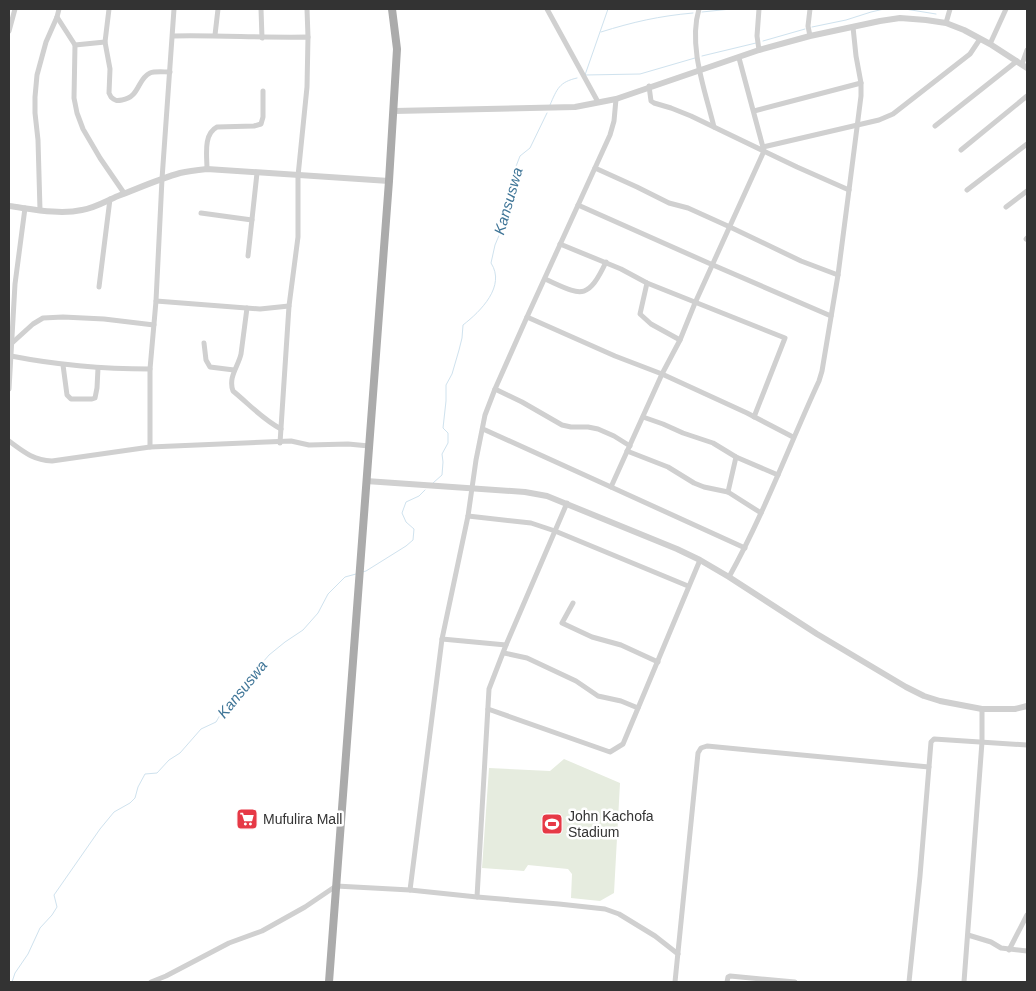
<svg xmlns="http://www.w3.org/2000/svg" width="1036" height="991" viewBox="0 0 1036 991" font-family="Helvetica,sans-serif">
	<style>
		.green { fill: #e6ecdf }
		.lines { fill: none; stroke-linecap: round; stroke-linejoin: round }
		.stream { stroke: #cfe2ee; stroke-width: 1 }
		.minor { stroke: #d0d0d0; stroke-width: 5 }
		.tertiary { stroke: #d0d0d0; stroke-width: 6 }
		.primary { stroke: #ababab; stroke-width: 8 }
		.labels { text-anchor: middle; dominant-baseline: central; stroke-width: 5; stroke-linejoin: round; paint-order: stroke }
		.poi-label { font-size: 14px; fill: #333; stroke: #fff; text-anchor: start }
		.water-label { font-size: 15px; font-style: italic; fill: #3f7597; stroke: #fff }
	</style>
	<rect width="100%" height="100%" fill="#fff"/>
	<path class="green" d="M564,759L620,783L614,893L600,901L571,898L572,874L568,869L528,865L524,871L482,868L489,768L550,771Z"/>
	<g class="lines">
		<g class="stream">
			<path d="M608,9L585,75L640,74L695,58"/>
			<path d="M905,9L936,14"/>
			<path d="M702,12L731,9"/>
			<path d="M812,27L846,20L871,12L884,9"/>
			<path d="M601,32C633,22 659,16 693,13"/>
			<path d="M763,41L805,29"/>
			<path d="M702,56L756,43"/>
			<path d="M550,105C557,89 559,82 577,78"/>
			<path d="M433,483L442,475L443,462L442,454L448,443V433L443,428L446,401V385L452,374L459,350L462,338L463,325C481,311 506,286 491,263L495,245L503,226L504,214L511,200L515,169L520,156L530,148L547,113"/>
			<path d="M362,572L366,571L406,546L413,540L414,529L406,522L402,513L406,502L419,496L425,490"/>
			<path d="M12,982L15,973L28,954L40,928L52,915L57,907L54,895L100,829L114,812L130,803L135,798L138,787L145,774L157,773L169,760L180,753L201,729L216,722L226,705L269,655L285,642L303,630L318,613L328,594L345,577L356,574"/>
		</g>
		<g class="minor">
			<path d="M109,9L105,42L110,69L109,93L111,97C115,101 117,101 122,100C140,97 137,79 150,73C155,71 163,72 170,72"/>
			<path d="M261,9L262,38"/>
			<path d="M307,9L308,37"/>
			<path d="M547,9L598,102"/>
			<path d="M699,9C688,46 705,90 714,127"/>
			<path d="M759,9L757,36L759,50"/>
			<path d="M57,17L75,45L74,98L77,113L83,129L100,158L124,193"/>
			<path d="M946,23L950,9"/>
			<path d="M9,31L15,9"/>
			<path d="M215,35L218,9"/>
			<path d="M173,36C218,35 263,38 308,37L307,87L298,176V237L289,306L280,443"/>
			<path d="M810,36L808,26L810,9"/>
			<path d="M990,44L1006,9"/>
			<path d="M75,45L105,42"/>
			<path d="M1022,64L1027,50"/>
			<path d="M649,86L651,101L654,103L671,108L691,116L797,167L849,190"/>
			<path d="M754,111L861,83"/>
			<path d="M935,126L1017,61"/>
			<path d="M763,147L879,120L893,114L970,54L980,39"/>
			<path d="M961,150L1027,96"/>
			<path d="M595,168L637,187L669,203L688,208L730,227L801,261L838,275"/>
			<path d="M207,169C207,156 203,134 217,127L254,126L261,124L263,117V91"/>
			<path d="M967,190L1027,144"/>
			<path d="M578,205L713,265L831,316"/>
			<path d="M1006,207L1027,191"/>
			<path d="M40,210L38,140L35,113V97L37,75L46,42L57,17L59,9"/>
			<path d="M201,213L252,220"/>
			<path d="M1026,239L1027,238"/>
			<path d="M560,244L621,269L647,283L785,338L754,417"/>
			<path d="M248,256L257,173"/>
			<path d="M545,279C581,295 587,302 606,262"/>
			<path d="M647,283L640,314L651,324L680,340"/>
			<path d="M99,287L110,199"/>
			<path d="M156,301L260,309L289,306"/>
			<path d="M247,308L241,354C238,367 228,377 233,391C249,404 262,419 281,429"/>
			<path d="M527,317L615,356L662,374L747,413L793,437"/>
			<path d="M12,343L33,324L43,318L63,317L104,319L154,325"/>
			<path d="M204,343L206,360L210,367L234,370"/>
			<path d="M11,356C57,365 103,369 150,369"/>
			<path d="M63,365L67,395L71,399H92L95,398L97,388L98,368"/>
			<path d="M9,389L15,284L25,208"/>
			<path d="M495,389L522,402L562,425L571,427H588L598,429L614,436L630,446"/>
			<path d="M643,417L663,424L683,433L713,443L736,457L778,475"/>
			<path d="M483,429L611,487L662,374L680,340L695,303L764,151L739,58"/>
			<path d="M9,441C24,452 33,460 52,461L150,447L291,441L309,445L348,444L369,446"/>
			<path d="M150,447V369L156,301L162,179L174,9"/>
			<path d="M627,451L668,467L694,483L704,487L728,492L761,513"/>
			<path d="M611,487L745,548"/>
			<path d="M728,492L736,457"/>
			<path d="M468,516L531,523L555,531L688,586"/>
			<path d="M729,577C764,514 789,446 819,381L822,371L838,275L849,190L861,96V83L856,56L853,27"/>
			<path d="M573,603L562,623L592,637L621,645L658,662"/>
			<path d="M442,639L506,645"/>
			<path d="M504,653L527,658L576,681L598,696L621,701L638,708"/>
			<path d="M488,709L610,752L623,744L700,560"/>
			<path d="M410,890L442,639L468,516L476,460L485,415L495,389L527,317L610,135L614,121L616,99"/>
			<path d="M477,897L489,689L506,645L567,503"/>
			<path d="M968,935L991,942L1001,948L1027,951"/>
			<path d="M1009,950L1027,915"/>
			<path d="M151,982L166,976L229,943L262,931L305,907L336,886L410,890L477,897L559,904L605,909L619,914L655,936L678,954"/>
			<path d="M675,982L698,753L701,748L707,746L929,767"/>
			<path d="M727,982L728,977L730,976L795,982"/>
			<path d="M909,982L920,876L931,742L934,739L1027,745"/>
			<path d="M964,982L982,742V709"/>
		</g>
		<g class="tertiary">
			<path d="M394,111L575,107L616,99L759,50L810,36L880,21L900,18L926,20L946,23L964,30L990,44L1027,68"/>
			<path d="M9,206C32,209 59,215 82,210C95,208 106,201 118,196C139,188 159,179 180,173C189,171 198,170 207,169L389,181"/>
			<path d="M366,481L525,492L547,496L677,549L700,560L729,577L817,634L906,687L924,696L940,701L982,709H1015L1027,706"/>
		</g>
		<path class="primary" d="M329,982L389,181L397,49L392,9"/>
	</g>
	<defs>
		<g id="supermarket-square" transform="scale(1.125)"><rect x="-9" y="-9" width="18" height="18" rx="4" fill="#e63946" stroke="#fff"/><path d="M-6-5.5h2.5l.6 2H6L4.5 2H-2.5L-4.4-4H-6ZM-1.5 3.2a1.3 1.3 0 1 0 .1 0ZM3 3.2a1.3 1.3 0 1 0 .1 0Z" fill="#fff"/></g>
		<g id="stadium-square" transform="scale(1.125)"><rect x="-9" y="-9" width="18" height="18" rx="4" fill="#e63946" stroke="#fff"/><path d="M0-5a6.5 5 0 1 0 0 10a6.5 5 0 1 0 0-10ZM-3.5-1.8h7v3.6h-7Z" fill="#fff"/></g>
	</defs>
	<g fill-rule="evenodd">
		<use href="#supermarket-square" x="247" y="819"/>
		<use href="#stadium-square" x="552" y="824"/>
	</g>
	<g class="labels">
		<g class="poi-label">
			<text x="568" y="816">John Kachofa<tspan x="568" dy="16">Stadium</tspan></text>
			<text x="263" y="819">Mufulira Mall</text>
		</g>
		<g class="water-label">
			<text transform="translate(508 201) rotate(-74)">Kansuswa</text>
			<text transform="translate(242 689) rotate(-51)">Kansuswa</text>
		</g>
	</g>
	<rect width="1036" height="991" fill="none" stroke="#333333" stroke-width="20"/>
</svg>
